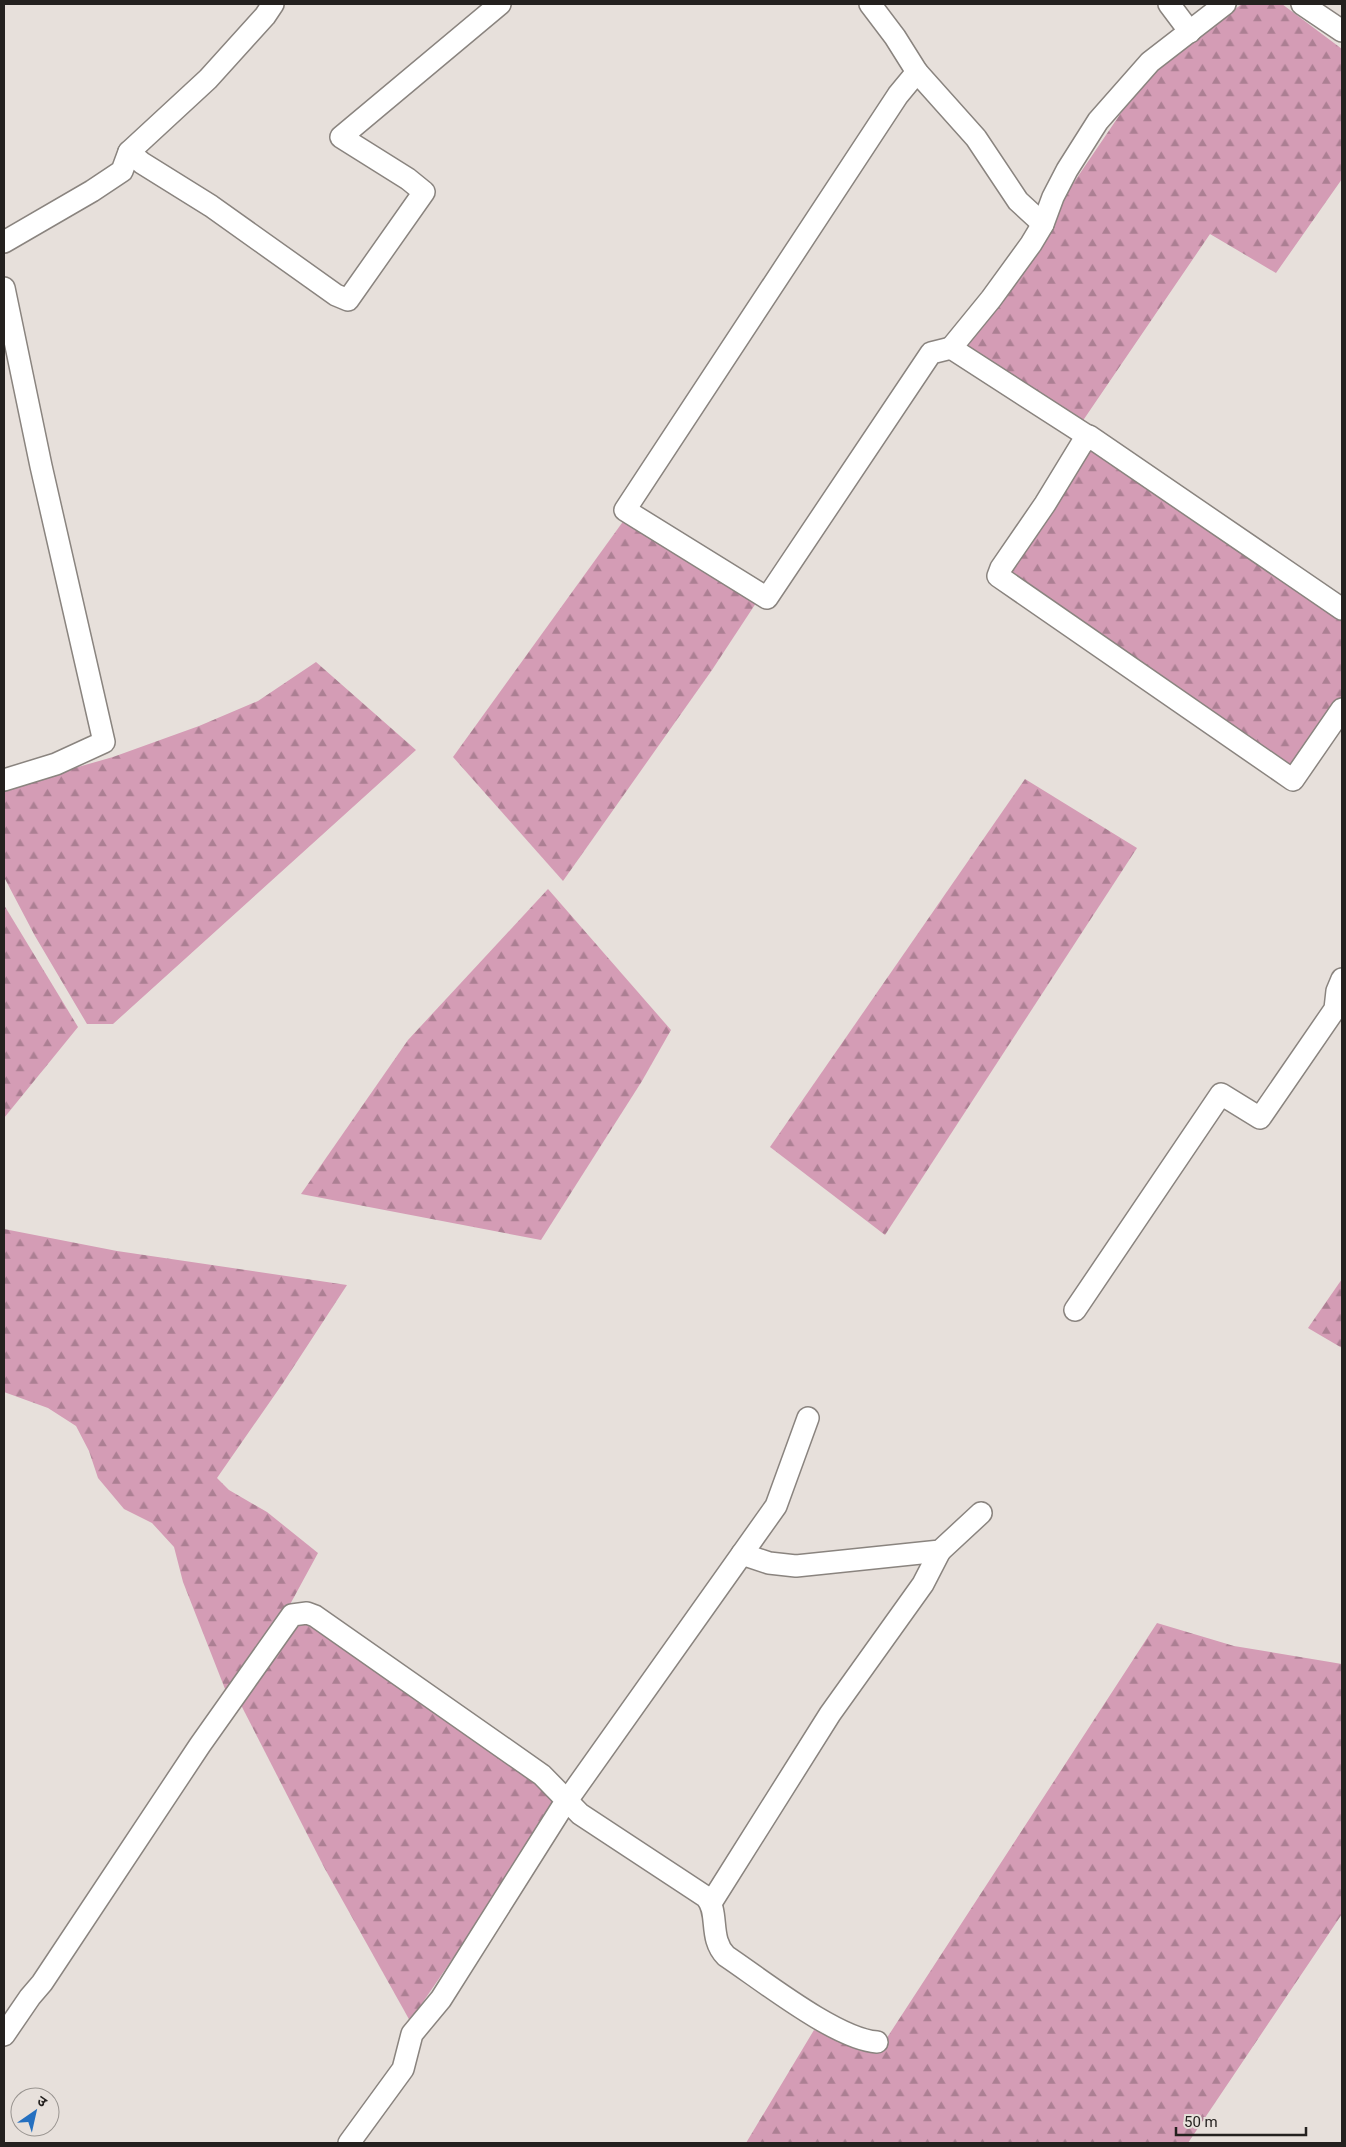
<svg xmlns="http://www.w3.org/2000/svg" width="1346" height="2147" viewBox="0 0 1346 2147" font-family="Roboto,'Noto Sans Devanagari',sans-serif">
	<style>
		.forest { fill: url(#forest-firs) }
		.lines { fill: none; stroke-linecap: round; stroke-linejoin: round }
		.minor-casing { stroke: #8a847f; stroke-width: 24 }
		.minor { stroke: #fff; stroke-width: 21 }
	</style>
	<defs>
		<pattern id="forest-firs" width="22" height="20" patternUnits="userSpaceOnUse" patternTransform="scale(1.25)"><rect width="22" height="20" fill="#d49cb5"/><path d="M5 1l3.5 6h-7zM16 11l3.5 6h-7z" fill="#ac7f93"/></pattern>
	</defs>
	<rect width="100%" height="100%" fill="#e7e0db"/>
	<g class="forest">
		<path d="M1242,4H1282L1342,49V179L1276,273L1210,234L1082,422L963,346L1148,73Z"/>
		<path d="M1093,443L1342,612V702L1294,774L1004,575Z"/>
		<path d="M627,516L758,600L712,670L563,881L453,757Z"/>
		<path d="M316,662L416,750L113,1024H87L35,936L4,877V785L50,775L113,757L199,726L258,701Z"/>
		<path d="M1025,779L1137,848L885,1235L770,1147Z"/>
		<path d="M548,889L671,1030L642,1081L541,1240L301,1194L408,1040Z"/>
		<path d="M4,905L78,1027L4,1118Z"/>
		<path d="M4,1229L117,1251L347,1285L283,1383L217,1478L229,1490L267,1512L318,1553L281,1621L227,1694L183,1582L174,1547L152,1523L124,1509L98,1478L89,1451L76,1426L48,1408L4,1392Z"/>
		<path d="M1342,1279V1348L1308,1328Z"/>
		<path d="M295,1621L310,1623L561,1800L410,2021L325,1869L241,1705Z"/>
		<path d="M1157,1623L1234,1646L1342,1664V1914L1188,2143H746L814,2030L879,2050Z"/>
	</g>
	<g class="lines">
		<g class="minor-casing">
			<g id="minor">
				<path d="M870,4L895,37L917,72"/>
				<path d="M1169,4L1190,32"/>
				<path d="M1302,4L1342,31"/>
				<path d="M129,152L142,163L211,206L336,295L348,300L424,192L408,179L341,137L500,4"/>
				<path d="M4,242L92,191L122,171L129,152L208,79L265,16L273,4"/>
				<path d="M4,288L41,466L104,742L56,764L4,780"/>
				<path d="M951,348L931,353L767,598L625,510L898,95L917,72L976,138L1018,201L1043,224"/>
				<path d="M1089,437L951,348L991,299L1031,244L1043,224L1053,197L1067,170L1098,121L1150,62L1225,4"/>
				<path d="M1342,609L1089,436L1081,445L1045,504L1001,568L998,576L1293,780L1342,709"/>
				<path d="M1075,1310L1221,1094L1260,1118L1335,1009L1337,991L1342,979"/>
				<path d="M742,1554L769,1563L796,1566L940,1551L981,1513"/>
				<path d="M711,1903L830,1714L923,1584L940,1551"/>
				<path d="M4,2035L30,1997L42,1983L200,1745L292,1615L307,1613L315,1616L542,1775L580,1814L706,1897C720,1912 708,1938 726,1956C762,1980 836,2039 877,2042"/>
				<path d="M349,2143L403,2069L412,2034L441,1999L561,1809L776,1506L808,1418"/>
			</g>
		</g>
		<use href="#minor" class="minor"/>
	</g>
	<rect width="1346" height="2147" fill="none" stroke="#24211f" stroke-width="10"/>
	<g transform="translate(35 2112) rotate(34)"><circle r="24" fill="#e7e0db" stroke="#999490"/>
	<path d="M0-4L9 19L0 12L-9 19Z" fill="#2570c0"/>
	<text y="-8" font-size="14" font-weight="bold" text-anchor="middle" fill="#24211f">उ</text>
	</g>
	<path d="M1176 2127v8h130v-8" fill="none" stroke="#24211f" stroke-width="2.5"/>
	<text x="1184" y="2127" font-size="15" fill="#24211f" stroke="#e7e0db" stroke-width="4" paint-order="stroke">50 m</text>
</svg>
